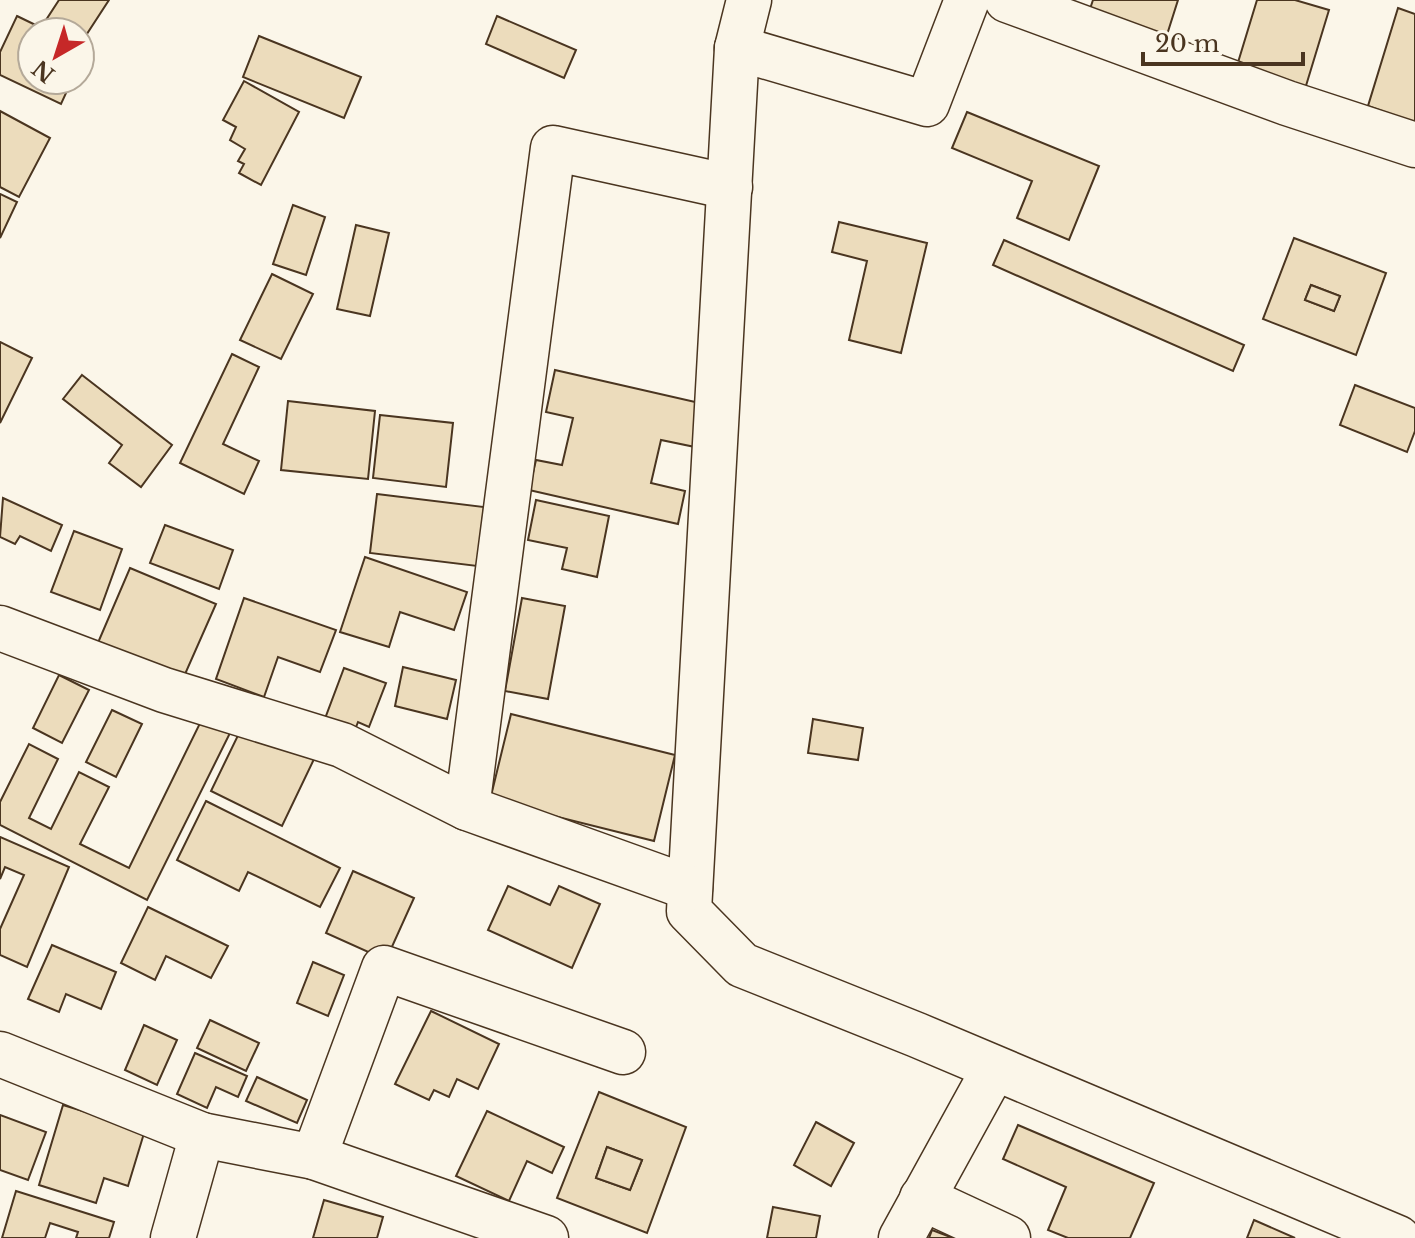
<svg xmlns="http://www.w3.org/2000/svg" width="1415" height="1238" viewBox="0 0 1415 1238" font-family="'Libre Baskerville',serif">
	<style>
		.building { fill: #ecdcbc; stroke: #4a3520; stroke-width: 2; fill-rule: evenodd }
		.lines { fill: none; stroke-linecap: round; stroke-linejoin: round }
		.street-casing { stroke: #4a3520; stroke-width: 47 }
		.street { stroke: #fbf6e9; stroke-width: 44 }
	</style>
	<rect width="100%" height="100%" fill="#fbf6e9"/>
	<g class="building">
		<path d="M59,0H109L81,43L80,32H65L46,20Z"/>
		<path d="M1093,0H1178L1165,41L1088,15Z"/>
		<path d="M1257,0H1295L1329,10L1305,89L1236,69Z"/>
		<path d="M1398,8L1415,14V123L1368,106Z"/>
		<path d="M17,16L50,32H32V80H72L61,104L0,75V52Z"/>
		<path d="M497,16L576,50L564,78L486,44Z"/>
		<path d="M259,36L361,77L344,118L243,77Z"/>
		<path d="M244,81L299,112L261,185L239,173L244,164L238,161L245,149L230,140L236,127L223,120Z"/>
		<path d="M0,111L50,138L19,197L0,187Z"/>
		<path d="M967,112L1099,166L1069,240L1017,218L1032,181L952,148Z"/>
		<path d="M0,194L17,202L0,238Z"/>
		<path d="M293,205L325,217L306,275L273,264Z"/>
		<path d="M839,222L927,243L901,353L849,340L867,261L832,252Z"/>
		<path d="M356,225L389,233L370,316L337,309Z"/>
		<path d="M1294,238L1386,273L1356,355L1263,319ZM1311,285L1340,296L1334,311L1305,300Z"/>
		<path d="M1004,240L1244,345L1233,371L993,265Z"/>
		<path d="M272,274L313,294L281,359L240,340Z"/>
		<path d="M1311,285L1340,296L1334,311L1305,300Z"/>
		<path d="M0,342L32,358L0,423Z"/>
		<path d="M232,354L259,367L223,444L259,461L244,494L180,463Z"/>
		<path d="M555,370L704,404L695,447L661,440L651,483L685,491L678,524L529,490L536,460L562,465L573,418L546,412Z"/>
		<path d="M82,375L172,445L141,487L109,463L122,445L63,399Z"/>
		<path d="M1355,385L1415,408V431L1407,452L1340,425Z"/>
		<path d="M288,401L375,411L368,479L281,470Z"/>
		<path d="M380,415L453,423L446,487L373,478Z"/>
		<path d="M377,494L484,507L477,566L370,553Z"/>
		<path d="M3,498L62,525L51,551L20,536L15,544L0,537Z"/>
		<path d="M536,500L609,516L597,577L562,569L567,548L528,540Z"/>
		<path d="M165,525L233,550L219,589L150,563Z"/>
		<path d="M74,531L122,549L100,610L51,592Z"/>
		<path d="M365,557L467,592L454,630L400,612L389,647L340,632Z"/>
		<path d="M130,568L216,604L182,681L97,645Z"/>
		<path d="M244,598L336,630L320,672L278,657L264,697L216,679Z"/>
		<path d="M522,598L565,606L548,699L505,691Z"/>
		<path d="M403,667L456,680L447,719L395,706Z"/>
		<path d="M344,668L386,683L369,727L358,722L353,735L323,724Z"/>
		<path d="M59,675L89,690L62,743L33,728Z"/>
		<path d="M112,710L142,724L116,777L86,762Z"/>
		<path d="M511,714L675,755L654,841L490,800Z"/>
		<path d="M204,715L232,729L147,900L0,825V802L29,744L58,759L29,818L51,829L79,772L109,787L80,844L129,868Z"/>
		<path d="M813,719L863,728L858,760L808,753Z"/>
		<path d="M244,723L315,757L282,826L211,791Z"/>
		<path d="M206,801L340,868L320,907L248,872L239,891L177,860Z"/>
		<path d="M0,837L69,867L27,967L0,955V929L24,875L5,867L0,879Z"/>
		<path d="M353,871L414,898L386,960L326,933Z"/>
		<path d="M508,886L550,905L559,886L600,904L572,968L488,930Z"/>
		<path d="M148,907L228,946L211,978L166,956L155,980L121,963Z"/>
		<path d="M52,945L116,972L101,1009L66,994L59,1012L28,999Z"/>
		<path d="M313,962L344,975L328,1016L297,1003Z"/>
		<path d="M431,1011L499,1044L478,1089L457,1079L449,1097L434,1090L429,1100L395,1084Z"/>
		<path d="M210,1020L259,1043L246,1071L197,1048Z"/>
		<path d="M144,1025L177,1040L157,1085L125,1070Z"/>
		<path d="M195,1053L247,1076L238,1097L216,1087L207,1108L177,1094Z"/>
		<path d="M257,1077L307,1100L297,1123L246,1101Z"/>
		<path d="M599,1092L686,1127L647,1233L557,1198ZM607,1147L642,1160L630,1190L596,1178Z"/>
		<path d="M63,1105L145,1130L128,1186L104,1178L96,1203L39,1185Z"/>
		<path d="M487,1111L564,1147L552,1173L527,1161L509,1201L456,1176Z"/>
		<path d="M0,1115L46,1132L28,1180L0,1170Z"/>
		<path d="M816,1122L854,1143L831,1186L794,1165Z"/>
		<path d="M1018,1125L1154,1183L1130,1238H1068L1048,1230L1066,1187L1003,1159Z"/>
		<path d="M607,1147L642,1160L630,1190L596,1178Z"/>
		<path d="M16,1191L114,1222L109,1238H76L78,1232L50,1223L45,1238H2Z"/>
		<path d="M324,1200L383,1217L377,1238H313Z"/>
		<path d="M773,1207L820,1216L816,1238H767Z"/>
		<path d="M1254,1220L1295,1238H1247Z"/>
		<path d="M932,1230L953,1238H929Z"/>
	</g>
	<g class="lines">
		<g class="street-casing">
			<g id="street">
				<path d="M749,0L737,48L689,911L742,965L917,1035L1398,1238"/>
				<path d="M1007,0L1287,103L1415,145"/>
				<path d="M737,48L927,104L967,0"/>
				<path d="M0,628L164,690L342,745L467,808L690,888"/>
				<path d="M467,808L553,148L730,187"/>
				<path d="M0,1054L202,1135"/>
				<path d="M314,1157L546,1238"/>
				<path d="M922,1198L1008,1238"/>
				<path d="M173,1238L202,1135L314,1157L384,968L623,1052"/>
				<path d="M901,1238L994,1069"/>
			</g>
		</g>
		<use href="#street" class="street"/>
	</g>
	<g transform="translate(56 56) rotate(219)"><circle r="38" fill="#fbf6e9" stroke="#b4a999" stroke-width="2"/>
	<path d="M0-6L14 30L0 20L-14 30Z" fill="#c62828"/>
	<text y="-12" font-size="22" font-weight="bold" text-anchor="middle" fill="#4a3520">N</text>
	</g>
	<path d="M1143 52v12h160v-12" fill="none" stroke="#4a3520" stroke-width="4"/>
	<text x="1155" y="52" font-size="24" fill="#4a3520" stroke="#fbf6e9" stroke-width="6" paint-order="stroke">20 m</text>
</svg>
